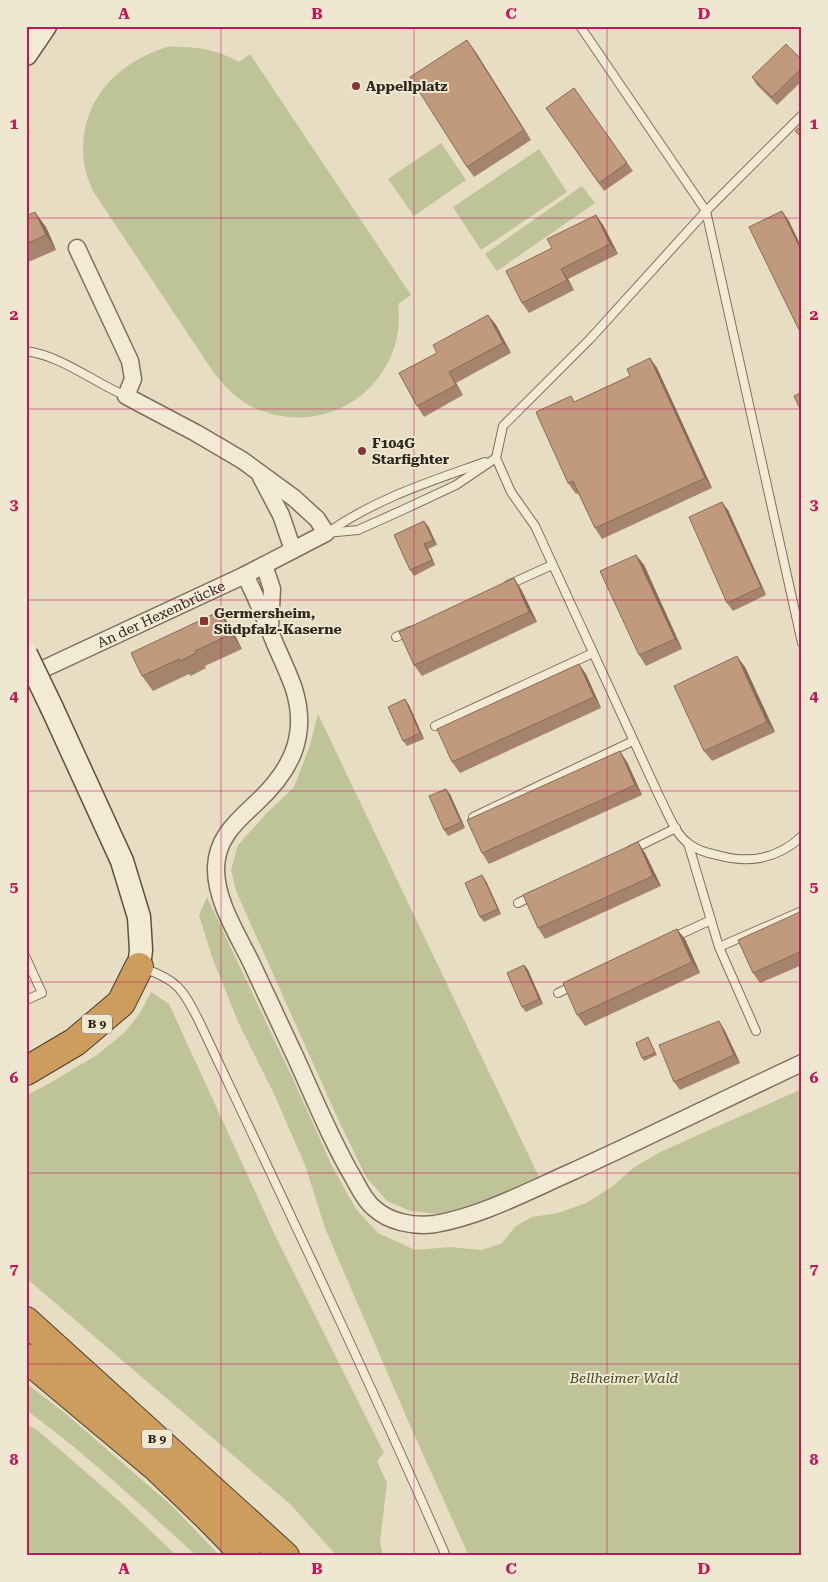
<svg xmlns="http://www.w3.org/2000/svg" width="828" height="1582" viewBox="0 0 828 1582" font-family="'Roboto Serif',serif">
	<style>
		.green { fill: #bec498 }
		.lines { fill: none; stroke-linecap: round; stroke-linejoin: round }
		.lane-casing { stroke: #7f6f5c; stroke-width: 10 }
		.street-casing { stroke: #7f6f5c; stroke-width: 19 }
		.secondary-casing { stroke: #61503f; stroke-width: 25 }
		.highway-casing { stroke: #4d3e30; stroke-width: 30 }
		.lane { stroke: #f3ead5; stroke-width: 8 }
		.street { stroke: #f3ead5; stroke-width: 16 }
		.secondary { stroke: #f3ead5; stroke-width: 22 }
		.highway { stroke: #cc9d5d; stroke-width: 28 }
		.secondary-bridge-casing { stroke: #61503f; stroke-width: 25; stroke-linecap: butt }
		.secondary-bridge { stroke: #f3ead5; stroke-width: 22 }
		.wall { fill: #a6846c }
		.shaded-wall { fill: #876c58 }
		.building { fill: #c19a7d; stroke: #876c58 }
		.grid { fill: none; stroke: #c2185b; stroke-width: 1; stroke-opacity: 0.55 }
		.poi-dot { fill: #863434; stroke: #f0e7d1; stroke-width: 2 }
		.labels { text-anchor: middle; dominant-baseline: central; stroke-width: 4; stroke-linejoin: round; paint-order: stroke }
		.shield { fill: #f0e7d1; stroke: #6a6154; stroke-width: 1 }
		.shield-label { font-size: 12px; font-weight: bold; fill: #31271e }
		.poi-label { font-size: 14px; font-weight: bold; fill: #31271e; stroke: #f0e7d1; text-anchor: start }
		.street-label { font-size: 14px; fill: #31271e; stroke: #f0e7d1 }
		.park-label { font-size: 14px; font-style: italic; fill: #414b27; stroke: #f0e7d1 }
		.neatline { fill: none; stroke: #c2185b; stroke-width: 2 }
		.grid-label { font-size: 16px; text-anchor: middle; font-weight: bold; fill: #c2185b }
	</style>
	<rect width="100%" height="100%" fill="#e7ddc3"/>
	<g class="green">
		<path d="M167,47C193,46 216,49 239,62L250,54L411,295L398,304C407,376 341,432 272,414C263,411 254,409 247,404C234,397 223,384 214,373L93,191C89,182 85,172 84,162C77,104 115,63 167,47Z"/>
		<path d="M441,143L466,180L414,216L388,179Z"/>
		<path d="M539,149L567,192L481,250L453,207Z"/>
		<path d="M582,186L595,203L497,271L485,254Z"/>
		<path d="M318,714L539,1177L471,1207L438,1214L410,1211L387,1201L366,1177L338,1119L236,891L231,870L238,845L266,814L294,787L310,745Z"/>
		<path d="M207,897L293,1079L332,1166L356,1209L378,1233L415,1250L450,1247L481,1250L501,1244L516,1226L532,1217L558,1213L586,1203L613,1186L633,1168L660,1152L802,1089V1556H469L412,1430L325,1228L305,1165L274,1094L239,1024L212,957L199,915Z"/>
		<path d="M151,992L169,1004L275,1235L384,1453L377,1461L387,1483L380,1542L383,1556H337L290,1504L26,1278V1095L43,1087L97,1055L125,1032L140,1013Z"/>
		<path d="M26,1383L66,1414L172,1506L220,1556H197C141,1506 87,1454 26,1410Z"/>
		<path d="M26,1424L37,1430L118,1500L177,1556H26Z"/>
	</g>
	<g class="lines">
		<g class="lane-casing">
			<g id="lane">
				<path d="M580,26L706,211L802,643"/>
				<path d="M802,115L706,211L590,339L503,426L496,458L511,492L535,526L660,798C668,813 675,834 689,844C697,850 707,853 717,855C748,864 778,859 802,836"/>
				<path d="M26,351C62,356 93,382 126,396"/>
				<path d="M326,533L358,530L407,508L456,485L496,458"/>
				<path d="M327,533C377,498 429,482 485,462"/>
				<path d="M508,585L552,565"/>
				<path d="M396,637L410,631"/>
				<path d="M435,726L593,653"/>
				<path d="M473,817L633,741"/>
				<path d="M688,843L719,947L756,1031"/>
				<path d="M631,850L676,828"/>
				<path d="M518,903L534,895"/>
				<path d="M672,938L711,920"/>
				<path d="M719,947L802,911"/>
				<path d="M26,958L42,993L26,1000"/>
				<path d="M143,968C177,980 182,988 198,1019C282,1197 367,1375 446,1556"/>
				<path d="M558,993L574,985"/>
			</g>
		</g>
		<g class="street-casing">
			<g id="street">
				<path d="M261,477L281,515L293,550"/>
				<path d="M264,565L272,589L270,626"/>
				<path d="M245,575C257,598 266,622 276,646C282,660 289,674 294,689C309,737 290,772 255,804C236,822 217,838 216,867C215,899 236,932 250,960C265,992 280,1024 295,1056C314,1098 331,1140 354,1179C359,1188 365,1201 374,1208C389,1222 414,1227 435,1224C481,1216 524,1193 567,1174C646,1138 723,1100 802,1063"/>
				<path id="s1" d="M26,677L245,575L326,533L317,519L294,498L242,460L196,433L126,396L133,379L130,361L77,248"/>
			</g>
		</g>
		<g class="secondary-casing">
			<g id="secondary">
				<path d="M26,54L45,26"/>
				<path d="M52,708L122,861L139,917L141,950L139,967"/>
			</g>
		</g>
		<g class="highway-casing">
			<g id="highway">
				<path d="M26,1071L75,1042L121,1003L139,967"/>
				<path d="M26,1321L285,1556"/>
				<path d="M26,1358L156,1467L207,1516L246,1556"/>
			</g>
		</g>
		<use href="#lane" class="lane"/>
		<use href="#street" class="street"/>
		<use href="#secondary" class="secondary"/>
		<use href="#highway" class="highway"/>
		<g class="secondary-bridge-casing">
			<path id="secondary-bridge" d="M26,654L52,708"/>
		</g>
		<use href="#secondary-bridge" class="secondary-bridge"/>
	</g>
	<g class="wall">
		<path d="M475,51L531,140L474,177L467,167Z"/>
		<path d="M802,60V81L777,105L757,85L752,77Z"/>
		<path d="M574,88L633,171L604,191L546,108Z"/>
		<path d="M596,215L603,225L618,254L568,279L574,290L529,313L522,303L552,248Z"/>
		<path d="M26,216L46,227L56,250L26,263Z"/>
		<path d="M488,315L496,325L511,353L456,383L463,395L424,417L417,406L437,353Z"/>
		<path d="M650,358L657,368L712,488L602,539L595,528L578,493L576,494L568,483L576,401L630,376Z"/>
		<path d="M728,510L766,595L733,611L727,603Z"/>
		<path d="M428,526L437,545L428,549L435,565L414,576L410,570Z"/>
		<path d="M636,555L644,565L682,649L646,666L639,655Z"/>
		<path d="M521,589L537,622L422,676L414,665Z"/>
		<path d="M220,611L230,626L242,649L205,666L206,668L191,676L189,674L153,691L142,676Z"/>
		<path d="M745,667L775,732L712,761L704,751Z"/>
		<path d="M586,674L601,708L460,773L452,762Z"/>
		<path d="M409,705L424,739L407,746L403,741Z"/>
		<path d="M627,762L642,795L489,864L482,853Z"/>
		<path d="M450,794L465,828L448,836L444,830Z"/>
		<path d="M645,853L661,886L545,939L538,928Z"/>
		<path d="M486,881L501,914L484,922L480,917Z"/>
		<path d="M802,911V965L760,983L753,973Z"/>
		<path d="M685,939L700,973L585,1026L577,1015Z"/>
		<path d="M524,965L528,970L543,1004L526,1012L522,1007Z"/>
		<path d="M724,1029L740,1063L680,1090L674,1082Z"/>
		<path d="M648,1037L657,1055L644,1061L642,1058Z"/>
	</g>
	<g class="shaded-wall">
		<path d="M467,40L475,51L531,140L524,130Z"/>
		<path d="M782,211L789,221L802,248V252Z"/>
		<path d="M35,212L46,227L56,250L46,235Z"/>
		<path d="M596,215L603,225L618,254L610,244Z"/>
		<path d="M561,269L568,279L574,290L567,280Z"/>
		<path d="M488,315L496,325L511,353L503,343Z"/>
		<path d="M650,358L657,368L712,488L705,478Z"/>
		<path d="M449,372L456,383L463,395L456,385Z"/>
		<path d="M722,502L728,510L766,595L761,587Z"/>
		<path d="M424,521L428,526L437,545L433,540Z"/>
		<path d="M424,544L428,549L435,565L432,560Z"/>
		<path d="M636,555L644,565L682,649L675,639Z"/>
		<path d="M514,578L521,589L537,622L529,612Z"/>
		<path d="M220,611L230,626L242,649L231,634Z"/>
		<path d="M737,656L745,667L775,732L767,722Z"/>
		<path d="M579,664L586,674L601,708L594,697Z"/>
		<path d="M405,699L409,705L424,739L420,733Z"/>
		<path d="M620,751L627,762L642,795L635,785Z"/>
		<path d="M446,789L450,794L465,828L461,822Z"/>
		<path d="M638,842L645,853L661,886L653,876Z"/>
		<path d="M482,875L486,881L501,914L498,909Z"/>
		<path d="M677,929L685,939L700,973L692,962Z"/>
		<path d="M524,965L528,970L543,1004L539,999Z"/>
		<path d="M719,1021L724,1029L740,1063L734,1055Z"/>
	</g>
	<g class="building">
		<path d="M467,40L524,130L467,167L410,77Z"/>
		<path d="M786,44L802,60V68L772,97L752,77Z"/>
		<path d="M574,88L627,163L599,183L546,108Z"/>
		<path d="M802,125V138L795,131Z"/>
		<path d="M782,211L802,252V336L749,227Z"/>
		<path d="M35,212L46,235L26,244V216Z"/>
		<path d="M596,215L610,244L561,269L567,280L522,303L506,271L552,248L547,239Z"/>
		<path d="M488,315L503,343L449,372L456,385L417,406L399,373L437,353L433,345Z"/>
		<path d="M650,358L705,478L595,528L573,481L568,483L536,412L571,396L574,402L630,376L627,369Z"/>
		<path d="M802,392V413L794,396Z"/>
		<path d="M722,502L761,587L727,603L689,517Z"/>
		<path d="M424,521L433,540L424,544L432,560L410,570L394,535Z"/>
		<path d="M636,555L675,639L639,655L600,571Z"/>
		<path d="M514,578L529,612L414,665L399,632Z"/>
		<path d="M220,611L231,634L195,651L196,653L180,661L179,659L142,676L131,653Z"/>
		<path d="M737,656L767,722L704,751L674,686Z"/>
		<path d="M579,664L594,697L452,762L437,729Z"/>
		<path d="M405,699L420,733L403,741L388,707Z"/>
		<path d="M620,751L635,785L482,853L467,820Z"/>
		<path d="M446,789L461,822L444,830L429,796Z"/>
		<path d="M638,842L653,876L538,928L523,895Z"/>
		<path d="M482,875L498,909L480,917L465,883Z"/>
		<path d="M802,911V951L753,973L738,940Z"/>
		<path d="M677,929L692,962L577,1015L563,983Z"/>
		<path d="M524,965L539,999L522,1007L507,973Z"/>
		<path d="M719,1021L734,1055L674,1082L659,1045Z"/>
		<path d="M648,1037L655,1053L642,1058L636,1043Z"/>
	</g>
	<path class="grid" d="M221,26V1556M414,26V1556M607,26V1556M26,218H802M26,409H802M26,600H802M26,791H802M26,982H802M26,1173H802M26,1364H802"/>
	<g class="poi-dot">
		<circle cx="356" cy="86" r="5"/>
		<circle cx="362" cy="451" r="5"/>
		<rect x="199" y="616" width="10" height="10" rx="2.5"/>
	</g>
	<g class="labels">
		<g class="shield">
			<rect x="82" y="1014.5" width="30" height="19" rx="4"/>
			<rect x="142" y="1429.5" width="30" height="19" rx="4"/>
		</g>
		<g class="shield-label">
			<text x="97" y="1024">B 9</text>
			<text x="157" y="1439">B 9</text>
		</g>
		<g class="poi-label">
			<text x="366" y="86">Appellplatz</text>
			<text x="372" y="443">F104G<tspan x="372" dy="16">Starfighter</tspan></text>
			<text x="214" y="613">Germersheim,<tspan x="214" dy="16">Südpfalz-Kaserne</tspan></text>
		</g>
		<g class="street-label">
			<text stroke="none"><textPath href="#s1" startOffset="149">An der Hexenbrücke</textPath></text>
		</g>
		<g class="park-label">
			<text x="624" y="1378">Bellheimer Wald</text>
		</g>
	</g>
	<rect width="828" height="1582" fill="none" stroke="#f0e7d1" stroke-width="55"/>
	<rect x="28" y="28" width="772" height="1526" class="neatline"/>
	<g class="grid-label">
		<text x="124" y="19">A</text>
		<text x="317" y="19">B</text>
		<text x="511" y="19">C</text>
		<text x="704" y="19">D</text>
		<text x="14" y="129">1</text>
		<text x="814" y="129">1</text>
		<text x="14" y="320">2</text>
		<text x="814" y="320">2</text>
		<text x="14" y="510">3</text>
		<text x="814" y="510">3</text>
		<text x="14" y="701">4</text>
		<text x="814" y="701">4</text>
		<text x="14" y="892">5</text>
		<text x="814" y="892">5</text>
		<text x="14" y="1083">6</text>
		<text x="814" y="1083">6</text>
		<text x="14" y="1274">7</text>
		<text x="814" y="1274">7</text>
		<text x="14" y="1465">8</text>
		<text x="814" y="1465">8</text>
		<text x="124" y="1574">A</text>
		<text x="317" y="1574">B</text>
		<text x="511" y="1574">C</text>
		<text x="704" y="1574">D</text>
	</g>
</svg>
